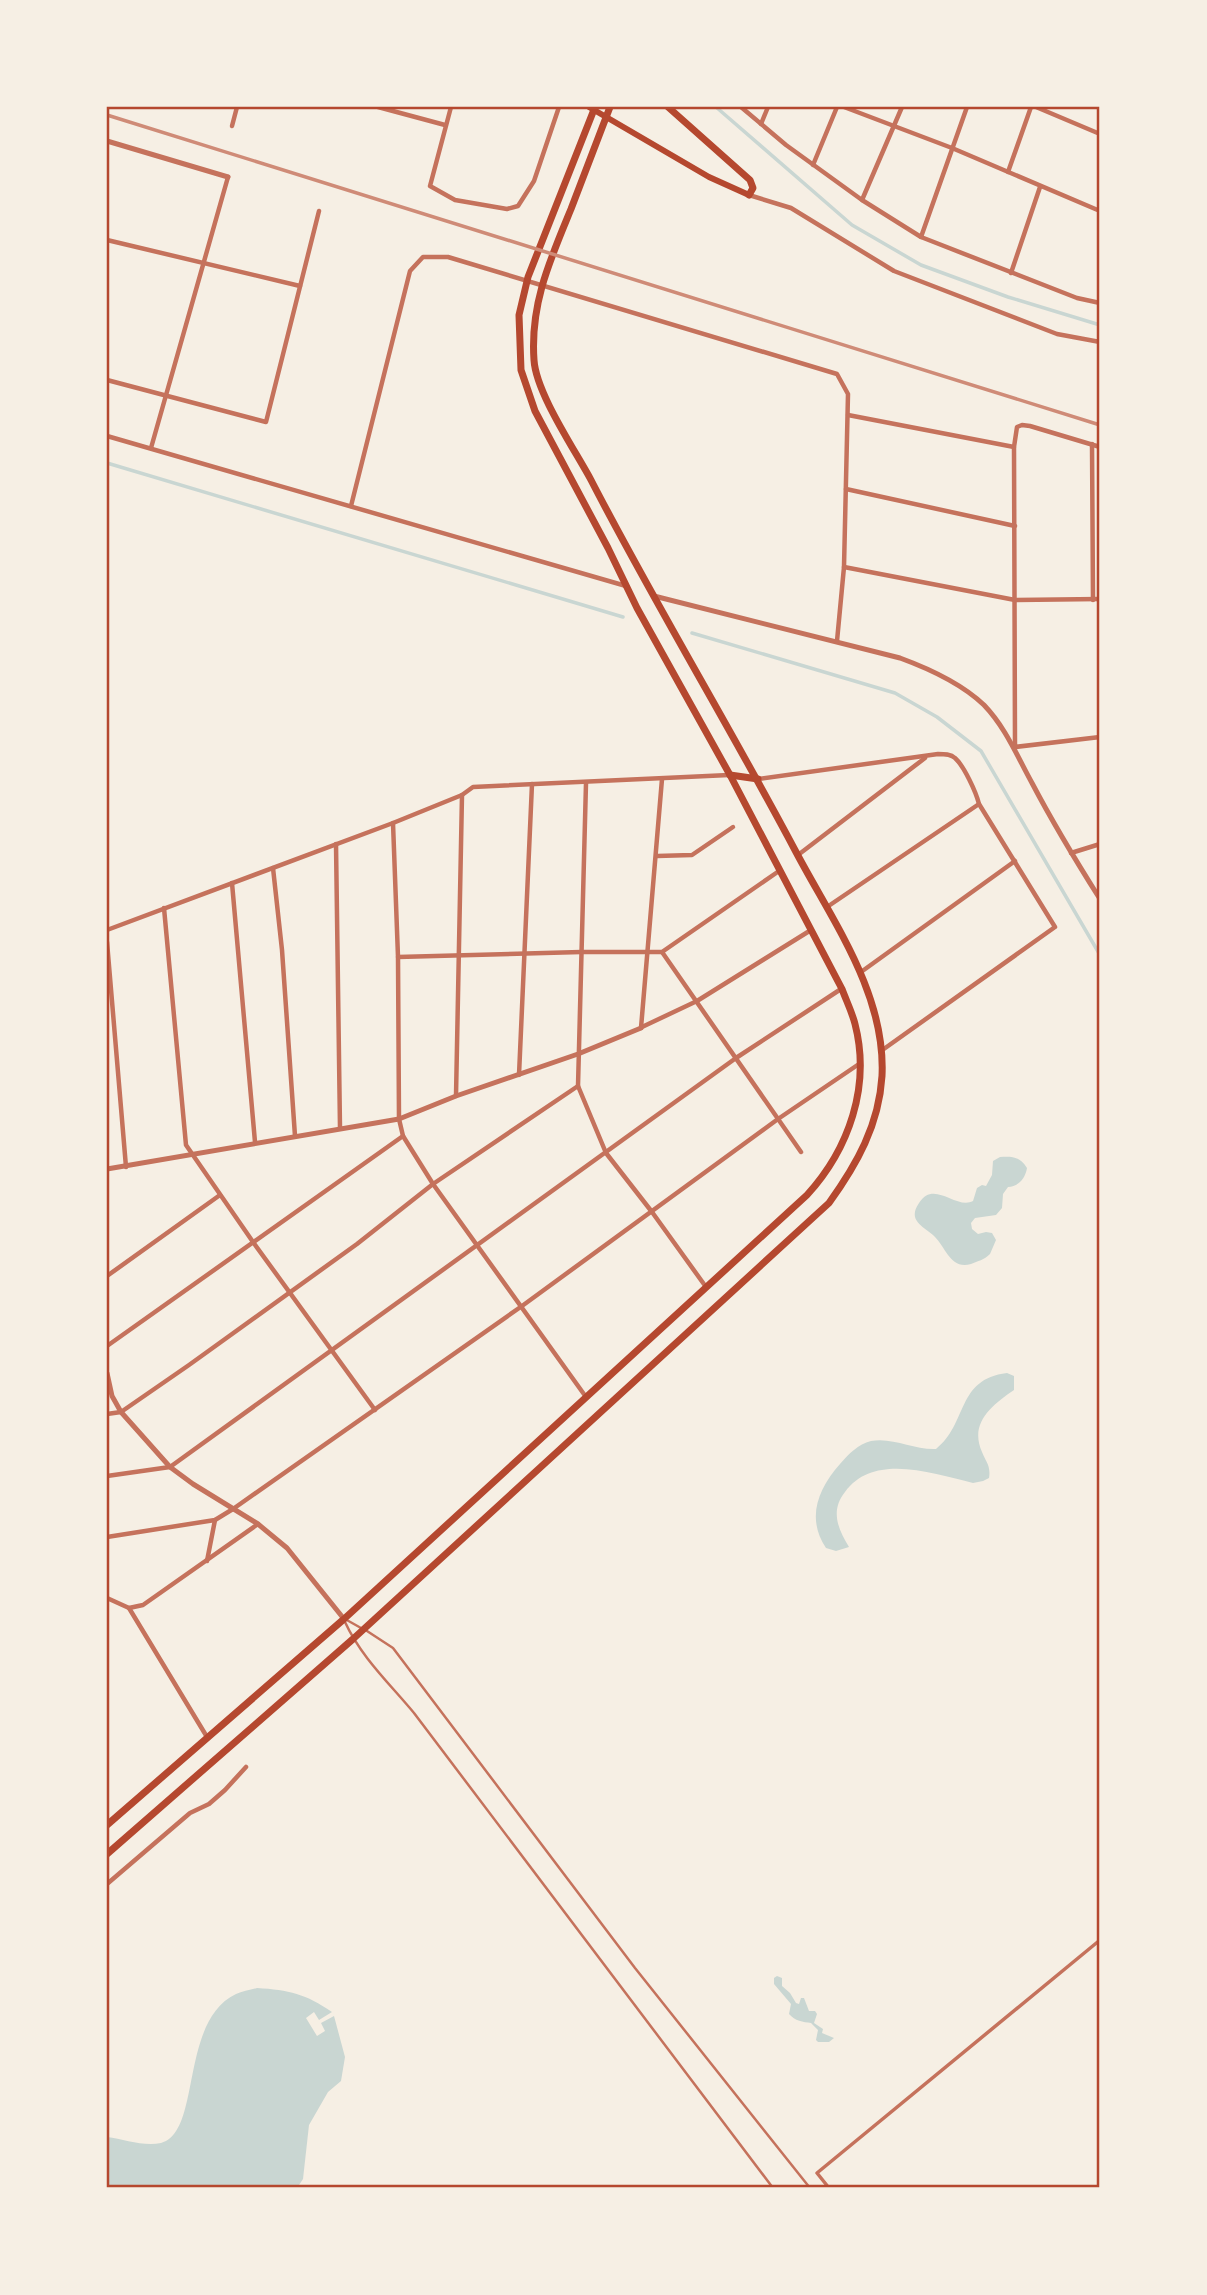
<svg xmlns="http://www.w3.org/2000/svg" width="1207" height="2295" viewBox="0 0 1207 2295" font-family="'PT Serif',serif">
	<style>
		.water { fill: #c9d6d2 }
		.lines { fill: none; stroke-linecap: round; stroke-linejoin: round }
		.stream { stroke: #c9d6d2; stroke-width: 3.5 }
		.service { stroke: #c5725c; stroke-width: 2.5 }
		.pedestrian { stroke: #c5725c; stroke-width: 3.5 }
		.minor { stroke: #c5725c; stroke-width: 4.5 }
		.tertiary { stroke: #c5725c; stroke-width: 5 }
		.secondary { stroke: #b5482f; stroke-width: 6 }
		.primary { stroke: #b5482f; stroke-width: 7 }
		.rail { stroke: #cf8b77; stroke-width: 3.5 }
		.neatline { fill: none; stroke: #b5482f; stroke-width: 2.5 }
	</style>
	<rect width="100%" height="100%" fill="#f6efe4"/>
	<g class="water">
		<path d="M1000,1157C1013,1156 1020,1157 1027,1168C1025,1179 1019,1186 1008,1187L1003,1194L1002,1208L996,1215L975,1218L971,1223L972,1229L978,1234L986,1232L992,1233L996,1240L990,1254C984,1260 978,1261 971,1264C951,1270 946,1248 935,1237C926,1227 906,1222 919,1203C934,1179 956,1210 973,1201L977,1188L982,1185L986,1186L992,1175L993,1161Z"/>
		<path d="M1007,1373L1014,1376V1390C992,1405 969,1423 982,1452C986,1462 991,1466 989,1478L983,1481L973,1483C934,1474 874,1452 845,1492C830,1511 838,1529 849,1547L836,1551L826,1548C806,1518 818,1489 840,1464C849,1454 858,1444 871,1441C893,1437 914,1450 936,1449C968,1424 956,1379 1007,1373Z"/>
		<path d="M777,1976L782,1978V1986L790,1993L796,2003L799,2004L801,1998H804L809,2011H815L817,2014L814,2023L823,2029L822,2033L834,2038L829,2042H818L816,2040L818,2030L811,2023C803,2022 795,2021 789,2014L791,2004L774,1984V1978Z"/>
		<path d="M257,1988C289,1990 306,1994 332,2012L319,2020L314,2012L306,2018L317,2036L325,2031L321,2023L334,2016L345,2057L341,2081L328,2092L309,2125L303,2179L297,2188H107V2137C124,2139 144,2147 161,2143C202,2132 179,2021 236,1994C242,1991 250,1990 257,1988Z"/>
	</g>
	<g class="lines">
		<g class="stream">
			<path d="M716,107L852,225L921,265L1008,297L1100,325"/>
			<path d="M107,463L623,617"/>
			<path d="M692,633L895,693L937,717L981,751L1100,955"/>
		</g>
		<g class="service">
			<path d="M345,1619L361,1628"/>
			<path d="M345,1622C361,1657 390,1684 414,1713L773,2188"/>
			<path d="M367,1631L393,1648L635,1968L810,2188"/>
		</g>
		<path class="pedestrian" d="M829,2188L817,2173L1100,1940"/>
		<g class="minor">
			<path d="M378,107L445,125"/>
			<path d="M451,107L430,186L455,200L507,209L518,206L534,181L559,107"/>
			<path d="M741,107L786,145L862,200L921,237L1077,298L1100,303"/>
			<path d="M844,107L952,148L1100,211"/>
			<path d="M1036,107L1100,134"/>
			<path d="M761,124L768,107"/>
			<path d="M232,126L237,107"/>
			<path d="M813,165L837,107"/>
			<path d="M1008,172L1031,107"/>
			<path d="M749,195L791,208L894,271L1057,334L1100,342"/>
			<path d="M862,200L902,107"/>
			<path d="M921,237L967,107"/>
			<path d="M107,240L300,286"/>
			<path d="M1011,273L1040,187"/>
			<path d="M107,380L266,422L319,211"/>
			<path d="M848,415L1014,447"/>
			<path d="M107,436L626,586"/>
			<path d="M1092,444L1093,600"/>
			<path d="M1100,447L1030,426L1022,425L1017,427L1014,447L1015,747L1100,737"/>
			<path d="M151,448L228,177"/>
			<path d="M846,489L1015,526"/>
			<path d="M351,506L410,271L423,257H448L837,374L848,394L844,567L837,641"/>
			<path d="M844,567L1015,600L1100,599"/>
			<path d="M758,779L938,754C944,754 951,754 955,758C964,766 976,792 979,804L1055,927L881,1051"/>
			<path d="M586,783L578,1086L606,1153L652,1212L706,1287"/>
			<path d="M393,823L398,957L399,1119L403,1136L433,1184L586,1397"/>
			<path d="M336,844L340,1128"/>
			<path d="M1071,853L1100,844"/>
			<path d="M798,855L925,758"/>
			<path d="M657,856L692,855L733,827"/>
			<path d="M273,868L282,950L295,1136"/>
			<path d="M232,883L255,1142"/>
			<path d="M827,907L979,804"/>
			<path d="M164,908L186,1145L253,1242L375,1410"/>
			<path d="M107,930L393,823L462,795L473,787L729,775"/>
			<path d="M107,942L126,1167"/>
			<path d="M662,952L801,1152"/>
			<path d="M398,957L581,952H662L779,871"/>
			<path d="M861,972L1015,861"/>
			<path d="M642,1027L697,1001L811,930"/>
			<path d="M641,1028L662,779"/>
			<path d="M519,1075L532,784"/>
			<path d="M456,1096L462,795"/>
			<path d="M107,1276L220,1195"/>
			<path d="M107,1346L403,1136"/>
			<path d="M107,1414L121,1412L189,1365L357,1244L433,1184L578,1086"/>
			<path d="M107,1476L170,1467L736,1058L841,989"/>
			<path d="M107,1537L215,1520L233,1509L522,1306L778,1119L859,1064"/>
			<path d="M207,1561L215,1520"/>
			<path d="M107,1598L129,1608L207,1737"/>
			<path d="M129,1608L143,1605L258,1524"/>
			<path d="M107,1884L190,1813L209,1804L225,1790L246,1767"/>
		</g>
		<g class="tertiary">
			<path d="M107,141L228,177"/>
			<path d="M654,596L900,658C930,669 961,683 984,705C1006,728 1017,756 1032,783C1053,823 1076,861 1100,899"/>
			<path d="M107,1169L399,1119L456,1096L578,1054L641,1028"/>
			<path d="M107,1373L112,1396L121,1412L170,1467L193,1484L258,1524L287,1548L344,1619"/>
		</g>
		<path class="secondary" d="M589,107L709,177L749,195"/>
		<g class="primary">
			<path d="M668,107L750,180L753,188L749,195"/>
			<path d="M730,775L758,779"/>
			<path d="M107,1825L344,1619L807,1195C849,1149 871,1086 855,1024C852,1012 846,1000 842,989L730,775L637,608L608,548L535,411L521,370L519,315L528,277L595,107"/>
			<path d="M107,1854L353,1639L829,1203C857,1164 879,1125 882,1076C886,994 833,922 796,852C730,727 656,606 591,480C575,450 536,393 534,360C530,304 550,260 571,209C584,175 597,141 610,107"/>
		</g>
		<path class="rail" d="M107,115L1100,425"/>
	</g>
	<rect width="1207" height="2295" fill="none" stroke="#f6efe4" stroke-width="217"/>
	<rect x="108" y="108" width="990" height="2078" class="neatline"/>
</svg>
